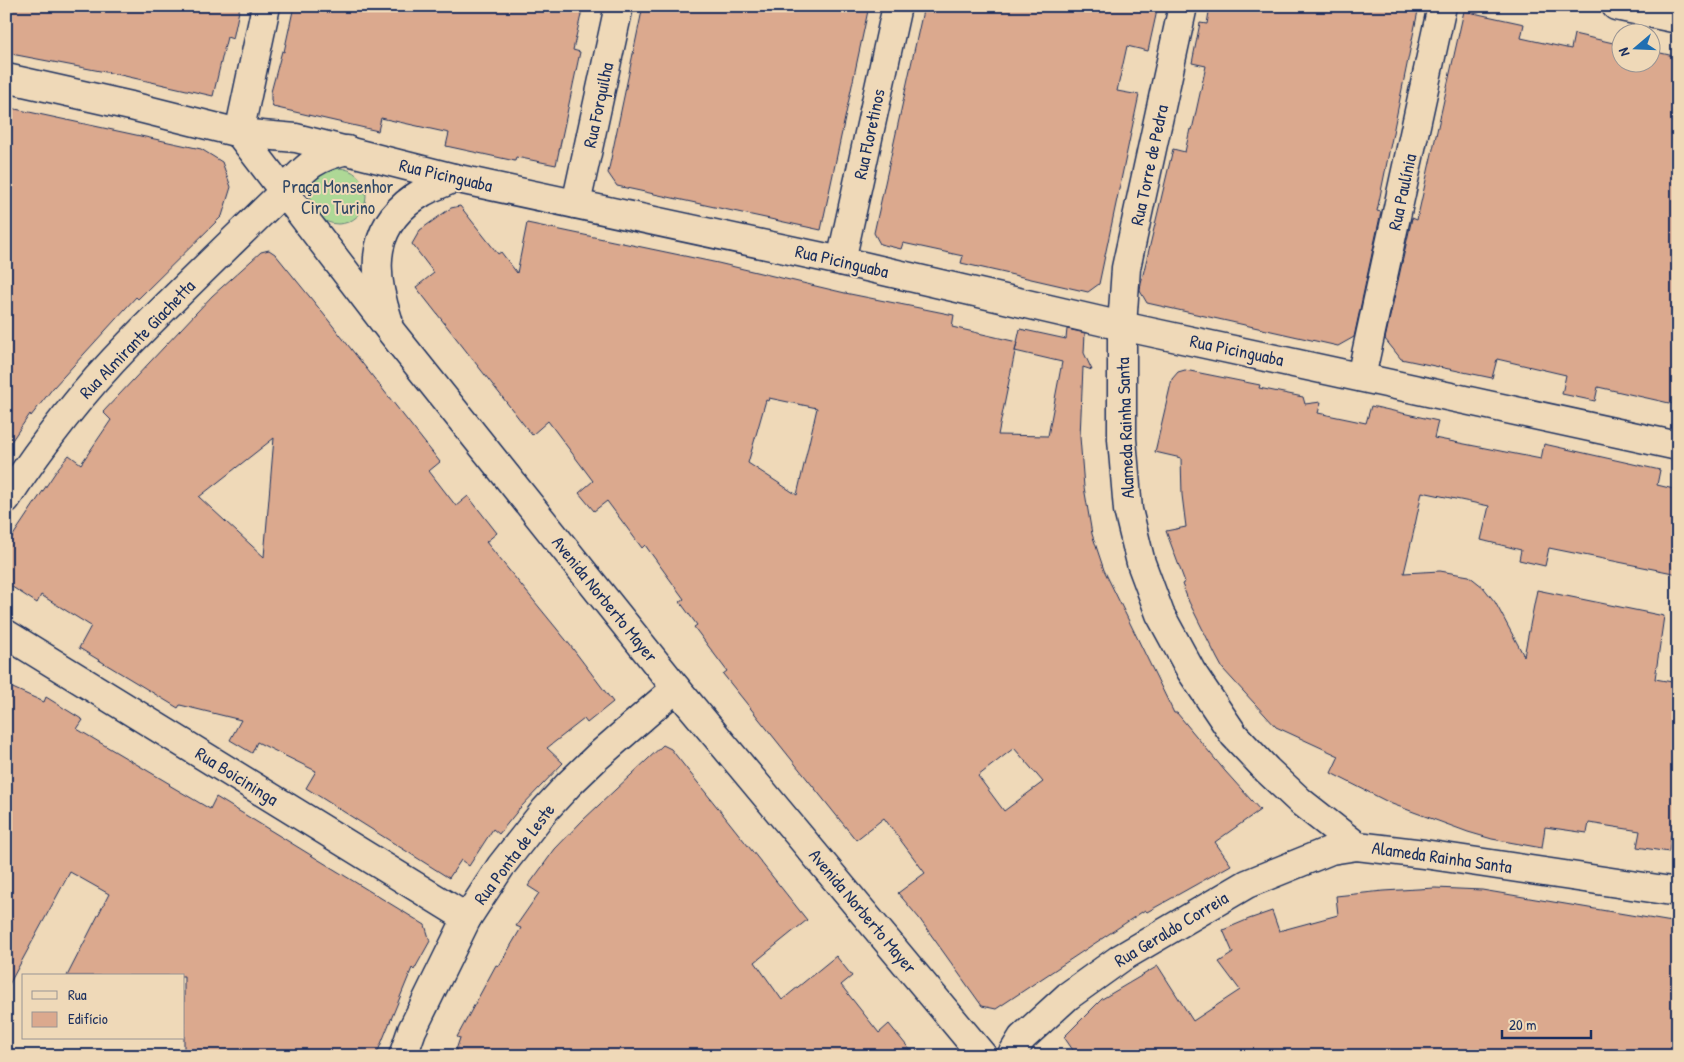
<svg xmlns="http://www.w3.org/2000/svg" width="1684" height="1062" viewBox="0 0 1684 1062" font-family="'Patrick Hand',sans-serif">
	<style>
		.green { fill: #aed896; stroke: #64847a }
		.building { fill: #dba98e; stroke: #1b2f5e; fill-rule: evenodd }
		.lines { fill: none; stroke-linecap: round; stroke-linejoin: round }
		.minor-casing { stroke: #1b2f5e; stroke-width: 31 }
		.minor { stroke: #efd9b8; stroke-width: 28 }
		.labels { text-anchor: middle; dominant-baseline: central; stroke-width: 4; stroke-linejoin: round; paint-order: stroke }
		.street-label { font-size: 18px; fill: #1b2f5e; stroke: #efd9b8 }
		.park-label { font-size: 18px; fill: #314866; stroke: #efd9b8 }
	</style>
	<rect width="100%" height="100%" fill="#efd9b8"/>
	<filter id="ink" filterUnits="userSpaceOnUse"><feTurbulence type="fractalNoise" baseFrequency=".02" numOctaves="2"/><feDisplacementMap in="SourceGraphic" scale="10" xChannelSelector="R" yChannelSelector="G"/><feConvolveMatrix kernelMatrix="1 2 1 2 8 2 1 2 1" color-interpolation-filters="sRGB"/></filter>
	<g filter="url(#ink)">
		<circle class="green" cx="338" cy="196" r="28"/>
		<g class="building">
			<path d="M6,6H240L233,39L227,37L213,96L116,74L6,53Z"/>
			<path d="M294,6H583L573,50L580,52L556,165L516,157L515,161L446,146L449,133L381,118L378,131L273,107L271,100V92L282,51L284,52Z"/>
			<path d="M643,6H869L821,230L617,186L608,173Z"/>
			<path d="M924,6H1158L1148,51L1127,46L1117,91L1139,95L1099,284L1088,292L961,263L963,256L903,243L901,249L880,244L874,233Z"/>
			<path d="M1210,6H1419L1377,211L1381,212L1354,337L1338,346L1147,303L1140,291L1141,283L1173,149L1185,152L1190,129L1192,130L1206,66L1192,63L1200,23L1207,24Z"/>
			<path d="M1464,11L1524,24L1521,38L1571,49L1574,34L1622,45V62H1652V51L1678,57V405L1598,387L1595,401L1562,394L1566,375L1497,359L1492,378L1401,359L1385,339L1412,218L1417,220Z"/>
			<path d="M6,107L201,149L222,162L231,187L222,216L138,299L136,297L53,388L31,416L30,414L6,449Z"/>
			<path d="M460,206L498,254L501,252L517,273L527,223L718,263L845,293L954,315L952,327L1017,342L998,435L1048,436L1062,362L1015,351L1020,329L1066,339L1067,329L1085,333L1084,353L1092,370L1083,367L1080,437L1084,487L1092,534L1104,570L1174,713H1177L1225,771L1260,810L1215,842L1231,865L1147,912L1145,910L996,1009L982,1006L919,918L898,893L925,873L884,818L856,840L723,674L727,671L694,627L697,625L680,602L684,599L645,545L642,548L607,501L594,511L579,493L593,481L548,421L532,435L416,287L434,273L412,244L420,230L451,208ZM769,398L817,408L797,495L748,463L766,400L768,401ZM1014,748L1043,782L1004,811L978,776Z"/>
			<path d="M269,250L275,254L318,307L440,462L429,471L456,506L468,496L497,533L486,542L570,645L613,702L587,723L584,719L547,748L563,763L520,808L499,834L493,829L469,866L461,860L449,878L306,788L316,771L257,742L252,753L230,740L241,720L180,705L178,708L79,648L91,626L41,595L37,603L6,583V546L59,467L69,455L81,464L111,420L103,412L212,296L261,252ZM274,438L264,557L199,497Z"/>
			<path d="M1185,370L1260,385L1259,388L1303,397L1305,404L1321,402L1318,413L1366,423L1371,406L1438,421L1434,438L1541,459L1544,444L1660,470L1657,485L1678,490V574L1549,548L1545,566L1519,560L1521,550L1481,540L1489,506L1422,492L1415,525H1414L1415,526L1404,573L1440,571L1469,576L1483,587L1495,602L1524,656L1537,590L1664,616L1655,679L1678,683V836L1671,835L1669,852L1637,847L1640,831L1589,823L1587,833L1545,827L1542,848L1492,839L1468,832L1392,804L1331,773L1339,756L1276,727L1223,669L1217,658L1189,602L1182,584L1185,582L1166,531L1186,527L1182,495L1181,458L1155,452L1172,379L1178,372Z"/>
			<path d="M6,685L44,702L46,697L83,720L77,729L170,784L169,785L210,809L216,797L425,925L430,941L414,970L412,968L376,1056H184V976H67L109,894L70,872L6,990Z"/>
			<path d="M663,745L671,749L807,920L755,962L782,1000L836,956L852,976L841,985L879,1033L889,1024L915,1056H454L460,1038L457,1037L496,965L499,966L521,928L516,926L539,893L528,886L555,849L583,820Z"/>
			<path d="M1435,888L1482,890L1678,923V1056H1077L1064,1037L1102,999L1158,966L1193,1021L1240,990L1219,962L1233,953L1223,930L1249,919L1272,911L1279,931L1338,915L1336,896L1383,891Z"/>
		</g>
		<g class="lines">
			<g class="minor-casing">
				<g id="minor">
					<path d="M1183,6L1126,268L1122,326V439L1128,510L1141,563L1160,614L1191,671L1234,735L1267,770L1301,802L1357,846L1424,854L1678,892"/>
					<path d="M1616,6L1678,19"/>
					<path d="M6,78L131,106L239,133L296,138L454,178L841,261L1122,326L1678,446"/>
					<path d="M239,133L393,334L676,688L983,1056"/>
					<path d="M239,133L266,6"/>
					<path d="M576,204L619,6"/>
					<path d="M841,261L897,6"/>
					<path d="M388,320C371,269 370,223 423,192C432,187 444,183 454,178"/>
					<path d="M1361,377L1442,6"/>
					<path d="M6,499C42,444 83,391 129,344C179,292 232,242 283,192C306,167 313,158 347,150"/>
					<path d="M6,634L467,918"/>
					<path d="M403,1056L412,1030L467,918L501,866L545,810L569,784L597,757L676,688"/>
					<path d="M1011,1056L1022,1038L1068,996L1121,958L1247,884L1331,850L1357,846"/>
				</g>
			</g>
			<use href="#minor" class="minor"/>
		</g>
	</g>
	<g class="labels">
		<g class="street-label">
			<text transform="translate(598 105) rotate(-78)">Rua Forquilha</text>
			<text transform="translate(869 134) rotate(-78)">Rua Floretinos</text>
			<text transform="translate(1149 165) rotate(-78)">Rua Torre de Pedra</text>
			<text transform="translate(446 175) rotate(13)">Rua Picinguaba</text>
			<text transform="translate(1402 192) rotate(-78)">Rua Paulínia</text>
			<text transform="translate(842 261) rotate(13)">Rua Picinguaba</text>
			<text transform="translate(137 339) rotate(-46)">Rua Almirante Giachetta</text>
			<text transform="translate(1237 350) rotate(12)">Rua Picinguaba</text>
			<text transform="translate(1125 428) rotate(-92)">Alameda Rainha Santa</text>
			<text transform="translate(605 599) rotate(51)">Avenida Norberto Mayer</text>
			<text transform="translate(237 776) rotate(32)">Rua Boicininga</text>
			<text transform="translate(514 854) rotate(-53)">Rua Ponta de Leste</text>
			<text transform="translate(1442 857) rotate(8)">Alameda Rainha Santa</text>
			<text transform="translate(863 911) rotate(50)">Avenida Norberto Mayer</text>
			<text transform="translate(1171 929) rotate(-31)">Rua Geraldo Correia</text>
		</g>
		<g class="park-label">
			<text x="338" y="186">Praça Monsenhor<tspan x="338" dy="21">Ciro Turino</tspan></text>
		</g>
	</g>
	<rect width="1684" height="1062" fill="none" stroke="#efd9b8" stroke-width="25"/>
	<rect x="12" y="12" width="1659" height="1037" fill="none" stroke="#1b2f5e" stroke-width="2" filter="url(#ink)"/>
	<rect x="22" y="974" width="162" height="65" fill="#efd9b8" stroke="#9a9594"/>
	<rect x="32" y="991" width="25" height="8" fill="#efd9b8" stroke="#9a9594"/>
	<text x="68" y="1000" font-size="15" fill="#1b2f5e">Rua</text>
	<rect x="32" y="1012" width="25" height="15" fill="#dba98e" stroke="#9a9594"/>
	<text x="68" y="1024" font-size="15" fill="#1b2f5e">Edifício</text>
	<g transform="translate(1636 48) rotate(251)"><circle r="24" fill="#efd9b8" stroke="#9a9594"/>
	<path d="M0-4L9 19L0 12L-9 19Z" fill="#1f6fb2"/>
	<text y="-8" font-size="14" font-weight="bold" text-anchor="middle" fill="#1b2f5e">N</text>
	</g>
	<path d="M1502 1030v8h89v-8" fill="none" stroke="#1b2f5e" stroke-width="2.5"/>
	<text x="1509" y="1030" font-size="15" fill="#1b2f5e" stroke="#efd9b8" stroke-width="4" paint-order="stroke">20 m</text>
</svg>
